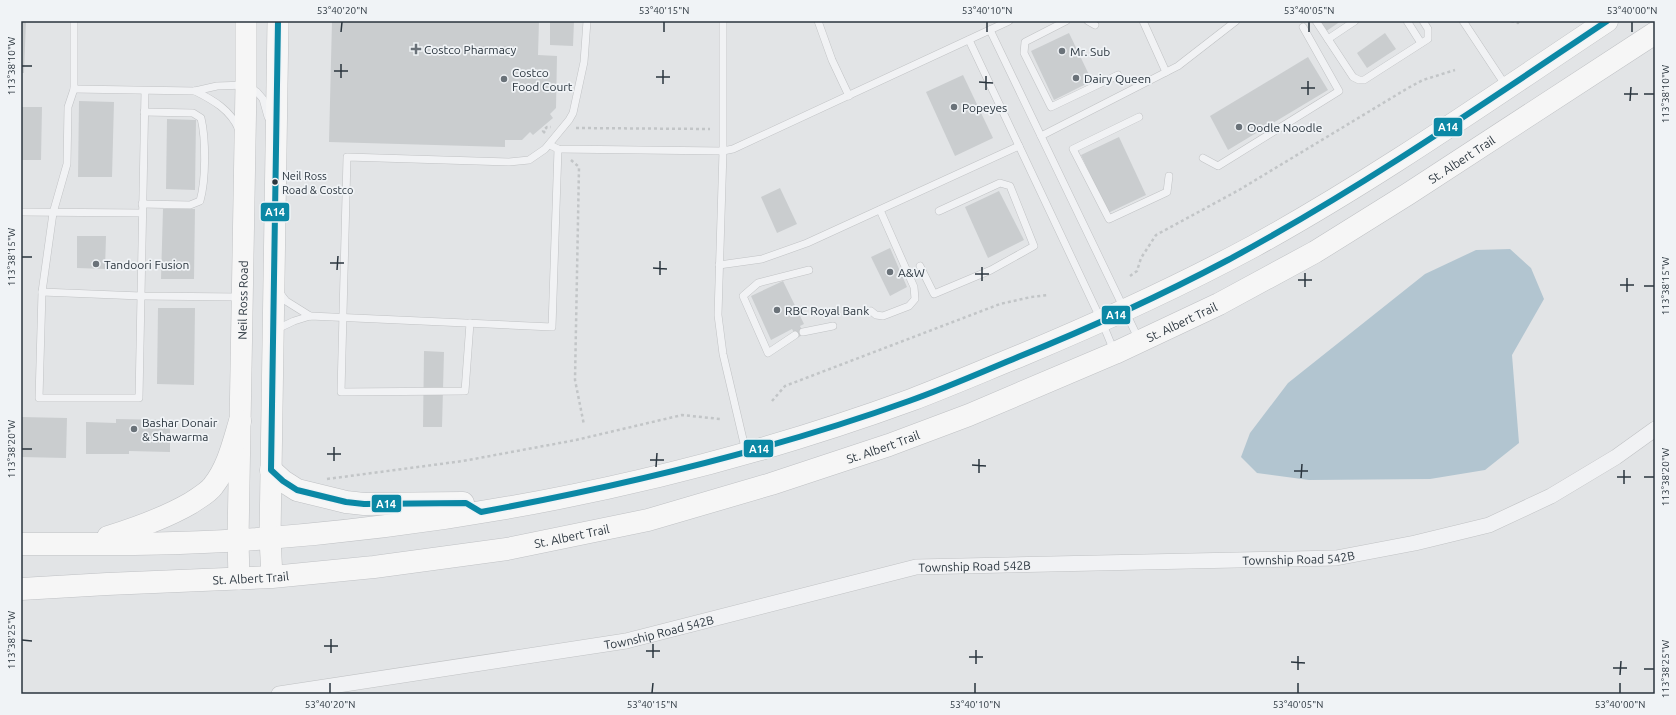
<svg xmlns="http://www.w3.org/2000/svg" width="1676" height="715" viewBox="0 0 1676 715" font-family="Ubuntu,sans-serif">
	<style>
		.water { fill: #b2c5d0 }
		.building { fill: #cacdcf }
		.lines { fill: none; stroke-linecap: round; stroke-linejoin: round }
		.service-casing { stroke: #c0c2c4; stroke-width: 8 }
		.minor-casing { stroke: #c0c2c4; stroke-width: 16 }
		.secondary-casing { stroke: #c0c2c4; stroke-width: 22 }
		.primary-casing { stroke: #bfc1c4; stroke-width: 23 }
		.path { stroke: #c2c5c7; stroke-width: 2.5; stroke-dasharray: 3 3; stroke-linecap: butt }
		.service { stroke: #f1f2f4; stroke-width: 7 }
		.minor { stroke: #f1f2f4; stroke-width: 15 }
		.secondary { stroke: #f6f6f6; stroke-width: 21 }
		.primary { stroke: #f6f6f6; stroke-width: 22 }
		.bus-1-casing { stroke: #f0f3f6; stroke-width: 9 }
		.bus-1 { stroke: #0b88a5; stroke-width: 6 }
		.ticks { fill: none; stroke: #2a353e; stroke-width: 1.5 }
		.poi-dot { fill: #6a7279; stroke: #f0f3f6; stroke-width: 1.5 }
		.bus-dot { fill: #2a353e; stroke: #f0f3f6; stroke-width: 1.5 }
		.labels { text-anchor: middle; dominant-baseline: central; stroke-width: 3.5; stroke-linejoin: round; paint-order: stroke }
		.bus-label { font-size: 11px; fill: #2a353e; stroke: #f0f3f6; text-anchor: start }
		.poi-label { font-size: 12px; fill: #2a353e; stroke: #f0f3f6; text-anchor: start }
		.street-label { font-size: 12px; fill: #2a353e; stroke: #f0f3f6 }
		.line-badge { stroke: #f0f3f6; stroke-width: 1.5 }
		.badge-label { font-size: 11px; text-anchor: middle; font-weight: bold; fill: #fff }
		.neatline { fill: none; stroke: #2a353e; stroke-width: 1.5 }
		.ticks-label { font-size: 10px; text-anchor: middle; fill: #2a353e }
	</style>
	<rect width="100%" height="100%" fill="#e2e4e6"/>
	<path class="water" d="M1510,249L1531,268L1544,299L1512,355L1519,443L1485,470L1430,479L1309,480L1257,473L1241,457L1250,433L1288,383L1425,274L1476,250Z"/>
	<g class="building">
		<path d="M21,21H26L24,73H21Z"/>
		<path d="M332,21H539L538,55L557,56L556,108L550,114L553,118L533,135L530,132L522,140H505V147L329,142Z"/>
		<path d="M550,21H574L573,46L550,45Z"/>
		<path d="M1319,21H1341L1325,32Z"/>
		<path d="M1069,33L1092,81L1054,100L1031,51Z"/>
		<path d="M1385,33L1396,49L1367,68L1357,53Z"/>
		<path d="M1308,57L1328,90L1228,150L1210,116Z"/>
		<path d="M963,75L993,138L955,156L926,92Z"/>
		<path d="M79,101L114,102L112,177H78Z"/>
		<path d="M21,107H42L41,160H21Z"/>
		<path d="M167,119L196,120L195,190L166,189Z"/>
		<path d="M1119,137L1146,195L1108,213L1081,155Z"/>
		<path d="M780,188L797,224L777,233L761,197Z"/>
		<path d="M999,191L1024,240L988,258L965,207Z"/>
		<path d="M163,209H195L194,279H161Z"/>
		<path d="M77,236H106L105,269L77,268Z"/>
		<path d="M890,248L907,287L890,296L871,257Z"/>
		<path d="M783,281L804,324L800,326L804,334L797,338L792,329L771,340L751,296Z"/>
		<path d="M158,308H195L194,385L157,384Z"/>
		<path d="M424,351L444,352L442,427H423Z"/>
		<path d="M21,417L67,418L66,458L21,457Z"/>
		<path d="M116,419L170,420V452L129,451V454H86V422L116,423Z"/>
	</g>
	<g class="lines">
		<g class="service-casing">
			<g id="service">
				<path d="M74,21V89L68,107L67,164L53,213L42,292L39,398H139L145,91"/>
				<path d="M723,21V151L718,315L723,354L746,452"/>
				<path d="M818,21L832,60L849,96"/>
				<path d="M1066,21L1025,42L1024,53L1051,107L1118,75"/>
				<path d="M1088,21L1095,25"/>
				<path d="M1143,21L1166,72"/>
				<path d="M1316,21L1353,77L1359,80H1364L1428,39V29L1423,21"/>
				<path d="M1407,21L1421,43"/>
				<path d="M1463,21L1506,86"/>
				<path d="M990,30L1139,340"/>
				<path d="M1328,39L1355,21"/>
				<path d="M969,40L1102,322L1114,351"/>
				<path d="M74,89L195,91L217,86L246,85L257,92L263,99L268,117"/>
				<path d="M195,91C213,100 231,110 239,130"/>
				<path d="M1139,117L1073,149L1109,219L1167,192L1169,176"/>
				<path d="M1041,136L1178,66L1236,21"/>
				<path d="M550,145L558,149L723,151L733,149L1009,21"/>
				<path d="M1203,158L1218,166L1339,91L1303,27"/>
				<path d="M142,204L190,205L200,201C206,180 206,139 201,118L193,113L144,112"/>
				<path d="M21,212L142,213"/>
				<path d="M719,265L762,259L807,243L1019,146"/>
				<path d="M920,266L934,294L991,270L1034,246L1010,186L1000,183L939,211"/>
				<path d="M42,292L141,296L240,297"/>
				<path d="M279,292L286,301L310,316"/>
				<path d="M871,311L876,315L883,316L909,306L915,299L914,287L880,210"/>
				<path d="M470,323L465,391L341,392L347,157L509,162L529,160L545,149L569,120L573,113L584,62L587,21"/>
				<path d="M275,330L294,321L310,316L552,327L558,149"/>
				<path d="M803,332L833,326"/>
				<path d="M795,335L768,353L743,296L758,283L809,270"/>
			</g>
		</g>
		<g class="minor-casing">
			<g id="minor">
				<path id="s1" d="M279,694L626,641L916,567L1336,558L1415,543L1489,525L1551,496L1616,457L1655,429"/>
			</g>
		</g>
		<g class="secondary-casing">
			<g id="secondary">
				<path d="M272,577L270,538L278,21"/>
				<path id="s2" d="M239,579L238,540L246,85V21"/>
			</g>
		</g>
		<g class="primary-casing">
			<g id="primary">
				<path d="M271,470L283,481L297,490L346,502L364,504L463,503"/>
				<path d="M108,537C137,528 165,518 191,503C198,498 208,493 213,486C228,467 233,444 240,421"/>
				<path d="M21,544C95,544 169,545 243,540C470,524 697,478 911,400C948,386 985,370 1022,355C1101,322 1178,287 1254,246C1376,179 1491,98 1607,21"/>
				<path id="s3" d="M21,589L107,584L272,577L374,567L507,549L648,520L771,484L889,445L969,415L1115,353L1219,304L1315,252L1408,194L1655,33"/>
			</g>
		</g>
		<g class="path">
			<path d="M1511,21L1518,23L1519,21"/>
			<path d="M576,128L710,129"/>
			<path d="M545,133L543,131L547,127H551"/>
			<path d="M571,160L579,167L575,380L584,425"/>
			<path d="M1130,276L1137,271L1141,258L1156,235L1239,190L1408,88L1423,80L1455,70"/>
			<path d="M772,401L785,386L1000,304L1031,297L1048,295"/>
			<path d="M327,479L463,461L576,440L682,415L720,419"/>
		</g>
		<use href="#service" class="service"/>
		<use href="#minor" class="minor"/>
		<use href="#secondary" class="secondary"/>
		<use href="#primary" class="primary"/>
		<g class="bus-1-casing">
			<path id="bus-1" d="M278,21L271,470L283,481L297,490L346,502L364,504L466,503L481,512C626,485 770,451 909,401C946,388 982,372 1018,357C1090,328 1160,296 1228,260C1360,189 1483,104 1607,21"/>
		</g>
		<use href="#bus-1" class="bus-1"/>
	</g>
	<path class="ticks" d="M341,32L342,22M664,32V22M987,32V22M1309,32V22M1632,32V22M22,66H32M334,71H348M656,77H670M341,78V64M979,82L993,83M663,84V70M1301,88H1315M986,90V76M1624,94H1638M1644,94H1654M1308,95V81M1630,101L1631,87M22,257H32M330,263H344M653,268L667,269M337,270L338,256M975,274H989M660,275V261M1298,280H1312M982,281V267M1620,285H1634M1644,286H1654M1305,287V273M1627,292V278M22,449H32M327,454H341M650,460H664M334,461V447M972,465L986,466M656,467L657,453M1294,471H1308M979,473V459M1617,477H1631M1644,477H1654M1301,478L1302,464M1624,484V470M22,640L32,641M324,646H338M646,651H660M331,653V639M969,657H983M653,658V644M1291,662L1305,663M976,664V650M1613,668H1627M1644,669H1654M1298,670V656M1620,675L1621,661M330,693V683M652,693L653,683M975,693V683M1298,693V683M1620,693V683"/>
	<g class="poi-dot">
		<path d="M414 43h4v4h4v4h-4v4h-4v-4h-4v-4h4z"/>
		<circle cx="1062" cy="51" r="4"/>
		<circle cx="1076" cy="78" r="4"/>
		<circle cx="504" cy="79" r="4"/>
		<circle cx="954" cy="107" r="4"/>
		<circle cx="1239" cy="127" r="4"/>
		<circle cx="96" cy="264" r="4"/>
		<circle cx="890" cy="272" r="4"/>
		<circle cx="777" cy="310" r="4"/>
		<circle cx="134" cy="429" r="4"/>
	</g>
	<circle class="bus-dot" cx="275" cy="182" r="3.5"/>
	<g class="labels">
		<g class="bus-label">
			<text x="282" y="176">Neil Ross<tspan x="282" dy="14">Road &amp; Costco</tspan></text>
		</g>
		<g class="poi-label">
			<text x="424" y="49">Costco Pharmacy</text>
			<text x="1070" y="51">Mr. Sub</text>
			<text x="512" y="72">Costco<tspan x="512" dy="14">Food Court</tspan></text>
			<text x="1084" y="78">Dairy Queen</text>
			<text x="962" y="107">Popeyes</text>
			<text x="1247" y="127">Oodle Noodle</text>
			<text x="104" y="264">Tandoori Fusion</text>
			<text x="898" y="272">A&amp;W</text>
			<text x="785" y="310">RBC Royal Bank</text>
			<text x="142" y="422">Bashar Donair<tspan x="142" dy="14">&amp; Shawarma</tspan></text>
		</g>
		<g class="street-label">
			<text stroke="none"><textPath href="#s3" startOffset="1526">St. Albert Trail</textPath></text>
			<text stroke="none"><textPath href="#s2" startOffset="279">Neil Ross Road</textPath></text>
			<text stroke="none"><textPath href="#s3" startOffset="1202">St. Albert Trail</textPath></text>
			<text stroke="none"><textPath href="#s3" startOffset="878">St. Albert Trail</textPath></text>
			<text stroke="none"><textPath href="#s3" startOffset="554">St. Albert Trail</textPath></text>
			<text stroke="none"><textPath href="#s1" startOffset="1033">Township Road 542B</textPath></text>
			<text stroke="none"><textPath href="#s1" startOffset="709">Township Road 542B</textPath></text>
			<text stroke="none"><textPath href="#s3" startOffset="230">St. Albert Trail</textPath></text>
			<text stroke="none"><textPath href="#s1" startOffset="385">Township Road 542B</textPath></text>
		</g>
	</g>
	<g class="line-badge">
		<rect x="1433" y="117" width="30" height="20" rx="4" fill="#0b88a5"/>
		<rect x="260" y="202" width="30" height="20" rx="4" fill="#0b88a5"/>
		<rect x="1101" y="305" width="30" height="20" rx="4" fill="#0b88a5"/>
		<rect x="743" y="439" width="31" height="19" rx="4" fill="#0b88a5"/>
		<rect x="371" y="494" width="31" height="19" rx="4" fill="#0b88a5"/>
	</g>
	<g class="badge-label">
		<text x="1448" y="131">A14</text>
		<text x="275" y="216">A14</text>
		<text x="1116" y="319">A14</text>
		<text x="759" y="453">A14</text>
		<text x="386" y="508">A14</text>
	</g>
	<rect width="1676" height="715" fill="none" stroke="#f0f3f6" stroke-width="44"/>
	<rect x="22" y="22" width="1632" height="671" class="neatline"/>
	<g class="ticks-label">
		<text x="342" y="14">53°40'20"N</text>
		<text x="664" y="14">53°40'15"N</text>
		<text x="987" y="14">53°40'10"N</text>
		<text x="1309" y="14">53°40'05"N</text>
		<text x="1632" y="14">53°40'00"N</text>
		<text transform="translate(11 66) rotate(-90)" y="4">113°38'10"W</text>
		<text transform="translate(1665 94) rotate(-90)" y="4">113°38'10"W</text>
		<text transform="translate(11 257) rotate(-90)" y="4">113°38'15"W</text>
		<text transform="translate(1665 286) rotate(-90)" y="4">113°38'15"W</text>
		<text transform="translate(11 449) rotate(-90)" y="4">113°38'20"W</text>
		<text transform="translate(1665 477) rotate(-90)" y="4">113°38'20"W</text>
		<text transform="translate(11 640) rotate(-90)" y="4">113°38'25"W</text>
		<text transform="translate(1665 669) rotate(-90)" y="4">113°38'25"W</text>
		<text x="330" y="708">53°40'20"N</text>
		<text x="652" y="708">53°40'15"N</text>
		<text x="975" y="708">53°40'10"N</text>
		<text x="1298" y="708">53°40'05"N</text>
		<text x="1620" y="708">53°40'00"N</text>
	</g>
</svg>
